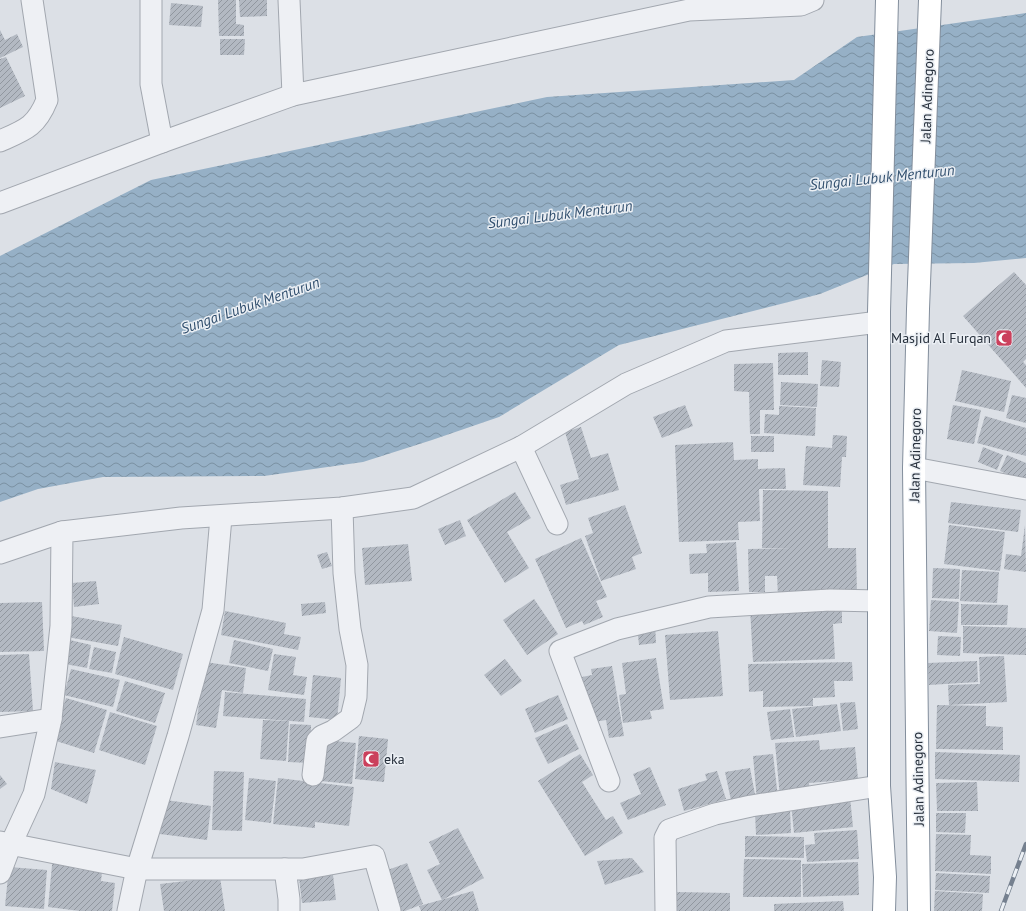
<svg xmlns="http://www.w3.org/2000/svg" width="1026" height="911" viewBox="0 0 1026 911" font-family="'PT Sans',sans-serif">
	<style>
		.water { fill: url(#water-waves) }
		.building { fill: url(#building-hatch) }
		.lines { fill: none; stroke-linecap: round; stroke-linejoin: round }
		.minor-casing { stroke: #a2a7af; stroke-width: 23 }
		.highway-casing { stroke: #838e9c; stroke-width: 24 }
		.minor { stroke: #eef0f4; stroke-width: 21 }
		.highway { stroke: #fff; stroke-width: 22 }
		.rail-casing { stroke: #75808f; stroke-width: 4.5 }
		.rail { stroke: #ebeff4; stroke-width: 3; stroke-dasharray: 9; stroke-linecap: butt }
		.labels { text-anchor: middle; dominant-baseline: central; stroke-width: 3; stroke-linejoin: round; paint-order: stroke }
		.street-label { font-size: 14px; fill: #262f3b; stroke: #ebeff4 }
		.poi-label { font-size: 14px; fill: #262f3b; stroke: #ebeff4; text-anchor: end }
		.water-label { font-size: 15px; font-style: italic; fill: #314f6e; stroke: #ebeff4 }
	</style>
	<defs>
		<pattern id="water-waves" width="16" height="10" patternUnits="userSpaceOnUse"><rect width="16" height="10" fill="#96b0c6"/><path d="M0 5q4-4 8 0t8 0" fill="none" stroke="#7a90a2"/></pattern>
		<pattern id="building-hatch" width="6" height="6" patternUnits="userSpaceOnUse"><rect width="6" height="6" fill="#b3b9c2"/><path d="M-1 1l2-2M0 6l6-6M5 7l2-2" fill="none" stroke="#91979f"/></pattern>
	</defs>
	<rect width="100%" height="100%" fill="#dce0e6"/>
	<path class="water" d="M1026,13V258L974,263L894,264L820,294L619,345L499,417L432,440L363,462L264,476L103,477L38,489L0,502V256L151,180L547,97L794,80L857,37Z"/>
	<g class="building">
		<path d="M218,0H236V24L244,25V36H219Z"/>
		<path d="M239,0H267V16L240,17Z"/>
		<path d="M171,3L203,6L201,27L169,25Z"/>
		<path d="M0,30L5,40L17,34L23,47L0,58Z"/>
		<path d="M220,39H245L244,55H220Z"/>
		<path d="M6,57L25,96L0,108V59Z"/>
		<path d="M1014,272L1026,285V359L1023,362L1026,365V388L963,316Z"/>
		<path d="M808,352V375H778V353Z"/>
		<path d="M822,360L841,362L839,387L820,386Z"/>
		<path d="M773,363L774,410H760V434H750L749,392L734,391V364Z"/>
		<path d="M962,370L1011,381L1004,412L955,401Z"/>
		<path d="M781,382L818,384L817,407L780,405Z"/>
		<path d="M1012,395L1026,398V423L1006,418Z"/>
		<path d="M685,405L693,426L662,438L653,417Z"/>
		<path d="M953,405L981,410L974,444L947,439Z"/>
		<path d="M779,406L816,408L815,436L764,433L765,414L779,415Z"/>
		<path d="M985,416L1026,428V456L977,443Z"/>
		<path d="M581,427L591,458L608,453L619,490L566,505L560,485L579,479L565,432Z"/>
		<path d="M833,435L847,436L846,457H842L840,487L803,485L806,446L832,448Z"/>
		<rect x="751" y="436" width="23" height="16"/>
		<path d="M733,442L734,460L758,459V469L785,468L786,489H759L760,521L738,522L739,540L679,542L675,445Z"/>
		<path d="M983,447L1003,455L997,470L978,462Z"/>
		<path d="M1007,455L1026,463V482L1000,471Z"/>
		<path d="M763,490L828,491V548H856L857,596H778L777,576H765V592H749L748,549L792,548H762Z"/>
		<path d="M515,492L531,518L507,532L529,568L505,583L467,520Z"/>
		<path d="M951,502L1021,510L1018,532L948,523Z"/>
		<path d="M625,505L642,553L632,557L636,569L601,581L585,536L593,533L588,518Z"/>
		<path d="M460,520L466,536L445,545L438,529Z"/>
		<path d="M949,525L1005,532L1000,571L944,564Z"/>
		<path d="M1025,525L1026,572L1004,569L1006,554L1021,556Z"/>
		<path d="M581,538L607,597L596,601L603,617L584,625L582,621L566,628L535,559Z"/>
		<path d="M736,542L739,591L708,592V573L690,574L689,554L707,553L706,544Z"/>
		<path d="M408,544L412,581L365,585L362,548Z"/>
		<path d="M327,552L332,566L322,569L317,555Z"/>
		<path d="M933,568L960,569L959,599L932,598Z"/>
		<path d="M962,570L999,572L997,603L960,601Z"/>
		<path d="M96,581L99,604L74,607L72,583Z"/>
		<path d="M534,599L558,634L527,655L503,620Z"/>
		<path d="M931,600L959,602L957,633L929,631Z"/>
		<path d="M42,602L44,651L0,652V603Z"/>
		<path d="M325,602L326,613L302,616L301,604Z"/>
		<path d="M842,604V623L833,624L835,659L753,662L750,608Z"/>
		<path d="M961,604L1008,605L1007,625H961Z"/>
		<path d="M225,611L286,623L284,634L301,637L298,650L221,635Z"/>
		<path d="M71,616L122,625L118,646L67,637Z"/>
		<path d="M655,624L656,643L639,645L637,626Z"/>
		<path d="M963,626L1026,628V655L963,653Z"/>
		<path d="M718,631L723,696L670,700L665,635Z"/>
		<path d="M938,636L961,637L960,656L937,655Z"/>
		<path d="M124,637L183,654L173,690L115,674Z"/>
		<path d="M70,640L91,645L87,668L65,664Z"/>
		<path d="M234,640L273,649L268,671L229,663Z"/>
		<path d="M94,647L116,652L112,673L89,669Z"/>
		<path d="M29,654L33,711L0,712V655Z"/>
		<path d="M274,654L296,657L293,675L307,677L304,695L268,690Z"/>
		<path d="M1004,656L1007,702L949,705L948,685L980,684L979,657Z"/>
		<path d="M656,658L664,709L650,711L652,719L623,723L619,695L626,694L622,663Z"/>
		<path d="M505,659L522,681L501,696L484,675Z"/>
		<path d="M977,661L978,682L929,685L928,663Z"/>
		<path d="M205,662L246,668L243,693L222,690L216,728L196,725Z"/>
		<path d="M852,662L853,681H834L835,697L813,698V706L763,707V691L749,692L748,664Z"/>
		<path d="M612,666L624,736L609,738L606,720L589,723L582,677L592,675L591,669Z"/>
		<path d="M71,669L120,680L113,707L64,695Z"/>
		<path d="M313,675L341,678L337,720L309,717Z"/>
		<path d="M125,681L165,693L155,723L116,711Z"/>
		<path d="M225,692L306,699L304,722L223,716Z"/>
		<path d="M558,695L568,719L535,733L525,709Z"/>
		<path d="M66,698L107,710L94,753L53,740Z"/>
		<path d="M855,702L858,729L843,731L840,703Z"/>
		<path d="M837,704L841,731L796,737L792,709Z"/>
		<path d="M937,705L986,706V726L1003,727V750L936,749Z"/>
		<path d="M790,709L794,737L771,740L767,712Z"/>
		<path d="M110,712L157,726L145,765L99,750Z"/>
		<path d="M263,720L289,721L286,761L260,759Z"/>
		<path d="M290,724L311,725L310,763L288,762Z"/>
		<path d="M567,724L579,749L548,764L535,738Z"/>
		<path d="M359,736L388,739L384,782L355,779Z"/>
		<path d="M324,740L356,743L352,784L320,781Z"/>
		<path d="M819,740L820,750L855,747L858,779L809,783L810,795L780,797L775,743Z"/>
		<path d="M935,752L1020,755L1019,782L935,779Z"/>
		<path d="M580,754L593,775L582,782L606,820L613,816L623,833L585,856L538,781Z"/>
		<path d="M773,754L778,798L757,800L753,756Z"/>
		<path d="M55,762L96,770L87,804L51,789Z"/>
		<path d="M650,767L666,805L628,820L620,803L641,794L633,774Z"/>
		<path d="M750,768L756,800L732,805L725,772Z"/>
		<path d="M214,771L244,772L242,831L212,830Z"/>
		<path d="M717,771L726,799L684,811L678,789L707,780L705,774Z"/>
		<path d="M0,775L7,784L0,789Z"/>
		<path d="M249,778L276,781L271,823L245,820Z"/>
		<path d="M278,778L354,787L349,826L315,822V828L273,824Z"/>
		<path d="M977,782L978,811H937L936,783Z"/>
		<path d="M850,797L853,827L794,833L791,803Z"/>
		<path d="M165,800L211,806L207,840L160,834Z"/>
		<path d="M790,810L791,833L756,835L755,812Z"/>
		<path d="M936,813H966L965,833L936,832Z"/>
		<path d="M458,828L484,878L442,900L427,870L440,864L429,842Z"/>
		<path d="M857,830L859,859L807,862L805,845L815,844L814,833Z"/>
		<path d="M936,834L971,835L970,855L991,856V874L935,871Z"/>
		<path d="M745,836L804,837V858L745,857Z"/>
		<path d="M53,855L76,857L75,869L102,872L101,881L115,883L112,911H80L48,907Z"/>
		<path d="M632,858L644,872L605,885L597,861Z"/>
		<path d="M744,859L801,860V897H743Z"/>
		<path d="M858,862L859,895L803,897L802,864Z"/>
		<path d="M407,863L423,904L405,911H396L382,872Z"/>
		<path d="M9,867L47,870L44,909L5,906Z"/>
		<path d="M936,873L990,876L989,893L935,890Z"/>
		<path d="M333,875L336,900L302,903L299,878Z"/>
		<path d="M220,877L225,911H164L160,884Z"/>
		<path d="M473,891L479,911H421L419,906Z"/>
		<path d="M935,891L983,894L982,911H934Z"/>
		<path d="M675,892L730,893V911H675Z"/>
		<path d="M843,901L844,911H774V904Z"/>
	</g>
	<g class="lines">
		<g class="minor-casing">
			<g id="minor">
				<path d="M151,0V84L162,142"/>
				<path d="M289,0L293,95"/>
				<path d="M0,141C25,130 36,127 47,100L32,0"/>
				<path d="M0,203L162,142L293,95L689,10L801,5L813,0"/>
				<path d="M521,447L557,524"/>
				<path d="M914,468L1026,489"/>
				<path d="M0,553L62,532"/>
				<path d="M0,727L51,719"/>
				<path d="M313,775L317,741L322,736L333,731L351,718L356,697L357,665L350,629L344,573L342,508"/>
				<path d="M609,781L560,651L617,629L709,607L830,600L879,601"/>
				<path d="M0,842L137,869H303L374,856L390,911"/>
				<path d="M285,869L289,899V911"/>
				<path d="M0,873L11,844L34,794L51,719L61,626L62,532L181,518L342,508L413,498L521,447L626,384L726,341L879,322"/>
				<path d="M128,911L137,869L178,736L213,610L221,517"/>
				<path d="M666,911L665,838L669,830L715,814L751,806L879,786"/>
			</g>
		</g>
		<g class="highway-casing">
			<g id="highway">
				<path d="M884,911L885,877L879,786V312L887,0"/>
				<path d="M919,911L914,468L918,309L930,0"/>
			</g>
		</g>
		<use href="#minor" class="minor"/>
		<use href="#highway" class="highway"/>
		<g class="rail-casing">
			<path id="rail" d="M1001,911L1026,844"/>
		</g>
		<use href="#rail" class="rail"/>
	</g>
	<defs>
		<g id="mosque-square" transform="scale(0.9)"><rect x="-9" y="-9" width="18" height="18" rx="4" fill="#cb405c" stroke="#ebeff4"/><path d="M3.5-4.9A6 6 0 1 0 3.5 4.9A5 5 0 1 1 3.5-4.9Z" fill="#fff"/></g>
	</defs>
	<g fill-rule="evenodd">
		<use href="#mosque-square" x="1004" y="338"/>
		<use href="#mosque-square" x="371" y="759"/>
	</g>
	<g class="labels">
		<g class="street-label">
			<text transform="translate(927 96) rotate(-88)">Jalan Adinegoro</text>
			<text transform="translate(915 455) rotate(-89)">Jalan Adinegoro</text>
			<text transform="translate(918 779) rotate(-91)">Jalan Adinegoro</text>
		</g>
		<g class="poi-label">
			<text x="991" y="338">Masjid Al Furqan</text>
			<text x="384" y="759" text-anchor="start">eka</text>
		</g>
		<g class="water-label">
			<text transform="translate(882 177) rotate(-6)">Sungai Lubuk Menturun</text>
			<text transform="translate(560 214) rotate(-7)">Sungai Lubuk Menturun</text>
			<text transform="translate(250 305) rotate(-19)">Sungai Lubuk Menturun</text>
		</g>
	</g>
</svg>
